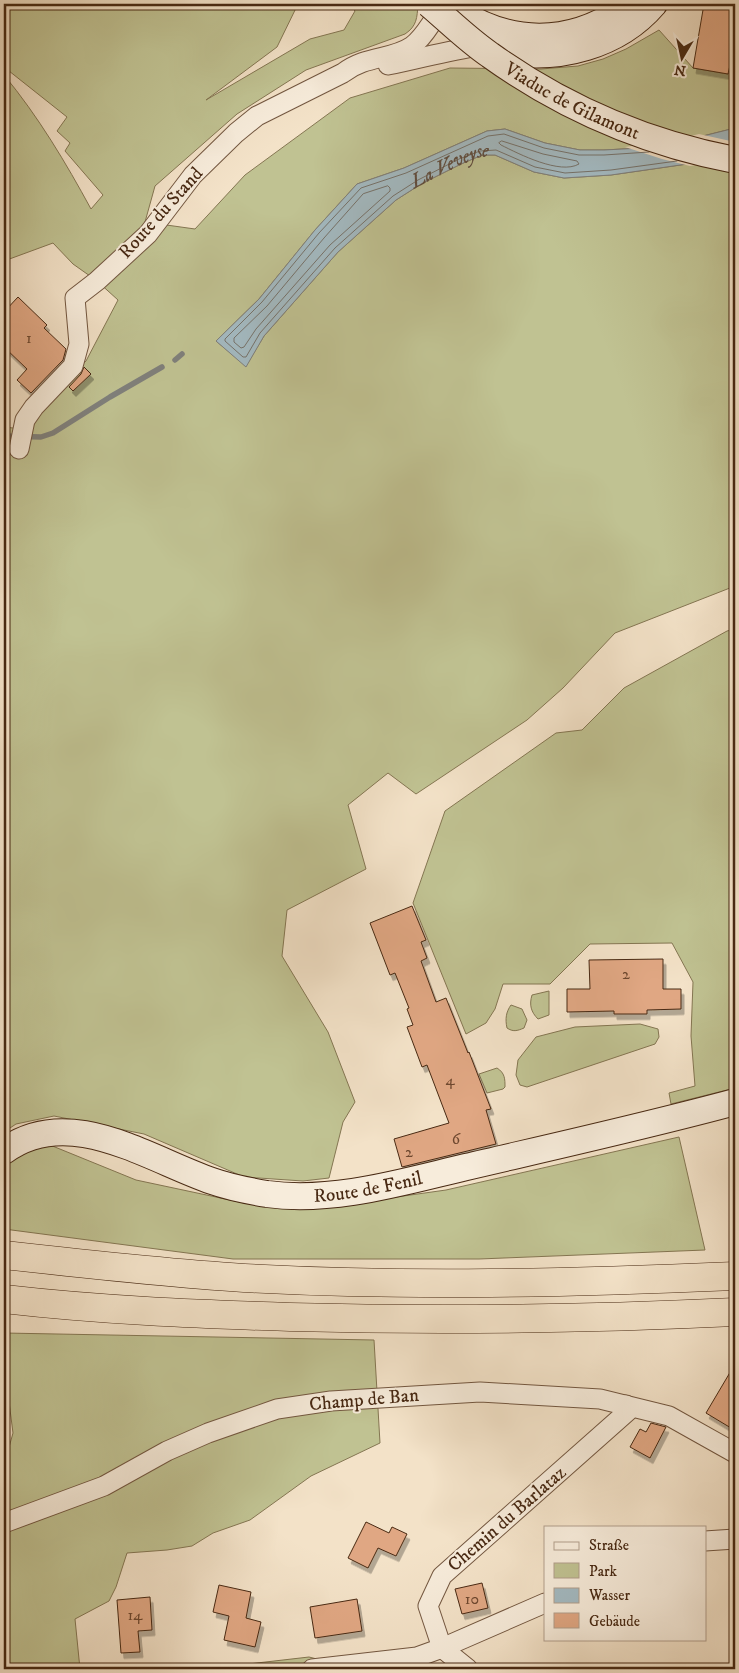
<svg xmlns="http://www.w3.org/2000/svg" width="739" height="1673" viewBox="0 0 739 1673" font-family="'IM FELL DW Pica',serif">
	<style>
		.green { fill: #c0c292; stroke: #847652 }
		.water { fill: #a3bac2; stroke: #7f807c }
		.pier { fill: #f3e2c8 }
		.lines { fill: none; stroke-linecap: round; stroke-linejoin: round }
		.shore { stroke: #76726a; stroke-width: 1 }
		.stream { stroke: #7f807c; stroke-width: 5.5 }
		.building { fill: #e0a783; stroke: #482913; filter: url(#shadow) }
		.street-casing { stroke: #735740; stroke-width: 21 }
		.secondary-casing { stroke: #482913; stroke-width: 28 }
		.highway-casing { stroke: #482913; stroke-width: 29 }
		.street { stroke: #f7ecdb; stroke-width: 19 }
		.secondary { stroke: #f7ecdb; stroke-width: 26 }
		.highway { stroke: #f3e2c8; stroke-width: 28 }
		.secondary-bridge-casing { stroke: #482913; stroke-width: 28; stroke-linecap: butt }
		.secondary-bridge { stroke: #f7ecdb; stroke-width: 26 }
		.labels { text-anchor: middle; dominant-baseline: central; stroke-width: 4; stroke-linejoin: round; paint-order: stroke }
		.number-label { font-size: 16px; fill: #6e482f }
		.street-label { font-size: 19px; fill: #482913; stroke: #f7ecdb }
		.water-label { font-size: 20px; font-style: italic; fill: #5f4d3f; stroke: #f7ecdb }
	</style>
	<defs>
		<filter id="shadow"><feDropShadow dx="3" dy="5.5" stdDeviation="0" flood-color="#0004"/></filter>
	</defs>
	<rect width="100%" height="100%" fill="#f3e2c8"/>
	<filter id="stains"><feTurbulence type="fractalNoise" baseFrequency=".004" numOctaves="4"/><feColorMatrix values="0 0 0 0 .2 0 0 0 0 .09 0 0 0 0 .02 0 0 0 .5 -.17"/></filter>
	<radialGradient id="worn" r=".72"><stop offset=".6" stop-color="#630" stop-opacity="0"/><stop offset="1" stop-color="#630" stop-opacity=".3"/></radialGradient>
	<g class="green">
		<path d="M4,4H298L277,47L206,100L310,39L344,30L355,11L350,4H418C417,18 417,26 405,34L306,70L237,114L155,186L145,222L195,229L245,175L350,98L450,68L541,69L578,66L603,59L626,49L659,30L693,68L728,74L735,69V128L675,143L641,148L604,150H580L545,143L505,129L487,131L404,168L357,184L315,230L259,299L216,341L246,366L264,336L338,252L396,200L421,184L461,164L482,155H495L534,172L564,178L611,175L708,161L735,148V586L615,633L563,688L527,720L416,794L388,773L348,805L366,869L287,910L282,956L328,1032L355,1102L343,1122L329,1178L303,1181L244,1177L144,1134L54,1116L16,1124L4,1132V427L13,428L86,361L118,300L97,281L73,264L53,243L4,261V75C38,116 66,163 91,209L103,195L65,151L70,143L57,131L67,117L4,67Z"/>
		<path d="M735,629V1088L671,1104L669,1093L695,1086L691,1036L693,982L672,943L590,944L550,984H503L495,1009L486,1023L466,1034L413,903L445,811L556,733L582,730L624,688L727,631Z"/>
		<path d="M549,991V1015L538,1019C531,1012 529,1005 532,995Z"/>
		<path d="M511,1005L522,1009L527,1020L524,1028C517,1031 513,1032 507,1028C505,1019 506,1012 511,1005Z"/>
		<path d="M640,1024L658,1029L659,1037L655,1044L527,1087L520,1085L516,1075L518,1060L536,1037L575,1027Z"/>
		<path d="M497,1068C505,1073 505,1079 505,1087L503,1089L487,1093L479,1074Z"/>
		<path d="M679,1137L705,1250L479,1259H233L4,1229V1165L16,1154L50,1145L136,1180L244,1203L318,1208L446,1190Z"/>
		<path d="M4,1333L374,1340L380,1443L311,1476L250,1520L213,1533L192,1546L167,1550L127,1553L116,1587L109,1601L75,1619L80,1669H4V1465L13,1433L8,1394L4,1386Z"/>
		<path d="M309,1657L356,1669H205Z"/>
	</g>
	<path class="water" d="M735,128V148L708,161L611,175L564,178L534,172L495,155H482L461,164L421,184L396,200L338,252L264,336L246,367L216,341L259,299L315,230L357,184L404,168L487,131L505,129L545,143L580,150H604L641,148L675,143Z"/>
	<path class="pier" d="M699,134L735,142V151L709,163L690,166L662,159L625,147L675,140Z"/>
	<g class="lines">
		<g class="shore">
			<path d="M502,141L543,154L577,161L579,164C560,175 519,154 501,145L499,143Z"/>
			<path id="s1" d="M649,152L604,155H579L544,148L504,134L488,136L406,173L361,188L319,233L262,302L225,339V341L243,357H246L260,333L335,248L393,196L418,180L459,159L480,151L496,150L535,167L565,173L611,170L677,161"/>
			<path d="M388,186L390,188V191L330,245L256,329L244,347L241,348L234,342V338L267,306L324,238L363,194Z"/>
		</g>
		<g class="stream">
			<path d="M175,360L182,354"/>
			<path d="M4,436L41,437L53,433L110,397L162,367"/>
		</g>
	</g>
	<g class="building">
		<path d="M704,4H735V66L730,65L728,74L693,68Z"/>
		<path d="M18,297L47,325L44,328L66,349L63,360L31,393L17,380L27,369L4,347V312Z"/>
		<path d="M84,367L91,374L73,391L69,387L81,374Z"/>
		<path d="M412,906L426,940L421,942L427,958L421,961L436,1002L446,998L468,1053L469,1052L491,1109L486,1110L496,1144L402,1167L394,1139L449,1123L427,1065L422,1067L407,1027L413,1025L407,1009L409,1008L395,973L390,975L370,923Z"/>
		<path d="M663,959V989H681V1009L647,1010V1014H614V1011L567,1012V989H590L589,960Z"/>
		<path d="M735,1364V1420L731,1428L706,1413Z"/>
		<path d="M651,1423L666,1427L650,1458L630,1447L640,1429L646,1432Z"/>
		<path d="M366,1522L389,1533L392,1527L407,1534L396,1556L378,1548L368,1568L348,1558Z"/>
		<path d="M482,1583L488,1608L462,1614L455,1589Z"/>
		<path d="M219,1585L251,1592L246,1618L261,1622L255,1647L224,1640L229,1616L213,1612Z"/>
		<path d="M150,1597L152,1630L138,1631L140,1652L121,1653L117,1600Z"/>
		<path d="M357,1599L362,1631L315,1638L310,1607Z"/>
	</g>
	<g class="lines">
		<g class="street-casing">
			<g id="street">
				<path d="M388,65C419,59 449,50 480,46"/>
				<path d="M19,449L25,420L34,407L73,366L79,344L75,298L97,281L148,234L193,175L236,133L257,116L343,73C366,55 392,60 412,46C422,39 428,28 435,18"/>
				<path d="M4,1523L104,1486L167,1451L208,1433L277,1409L331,1401L480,1392L600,1399L669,1416L735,1453"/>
				<path d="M705,1541L735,1539"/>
				<path d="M312,1669L417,1657L442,1648L545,1603"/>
				<path d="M468,1669L442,1648L428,1606L442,1576L627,1412L626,1405"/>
			</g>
		</g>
		<g class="secondary-casing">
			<g id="secondary">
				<path d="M448,4C506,47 572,48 630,4"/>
				<path d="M476,44C484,49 496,50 506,52C559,61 618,46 654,4"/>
				<path id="s2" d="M4,1151C69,1103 148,1159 212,1181C229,1187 249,1191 267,1194C333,1203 402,1182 466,1167C556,1146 646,1126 735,1102"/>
			</g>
		</g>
		<g class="highway-casing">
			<g id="highway">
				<path d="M4,1255C84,1264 164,1273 244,1278C408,1287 572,1283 735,1276"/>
				<path d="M4,1299C99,1310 194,1314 290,1317C438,1321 587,1319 735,1312"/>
			</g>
		</g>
		<use href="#street" class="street"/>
		<use href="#secondary" class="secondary"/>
		<use href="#highway" class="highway"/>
		<g class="secondary-bridge-casing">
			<g id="secondary-bridge">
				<path id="s3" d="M429,4C449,21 468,40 490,55C564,108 646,143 735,160"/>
			</g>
		</g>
		<use href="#secondary-bridge" class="secondary-bridge"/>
	</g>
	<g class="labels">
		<g class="number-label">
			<text x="29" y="338">1</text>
			<text x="626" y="974">2</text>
			<text x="450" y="1080">4</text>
			<text x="456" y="1139">6</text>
			<text x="409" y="1152">2</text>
			<text x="472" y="1599">10</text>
			<text x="135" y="1615">14</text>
		</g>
		<g class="street-label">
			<text stroke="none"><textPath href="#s3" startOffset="174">Viaduc de Gilamont</textPath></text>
			<text transform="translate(161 213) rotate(-48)">Route du Stand</text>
			<text stroke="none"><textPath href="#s2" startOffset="379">Route de Fenil</textPath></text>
			<text transform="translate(364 1400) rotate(-5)">Champ de Ban</text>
			<text transform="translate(507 1519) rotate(-41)">Chemin du Barlataz</text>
		</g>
		<g class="water-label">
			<text stroke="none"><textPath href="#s1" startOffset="818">La Veveyse</textPath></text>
		</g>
	</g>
	<rect width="739" height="1673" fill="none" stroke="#f3e2c8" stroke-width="20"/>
	<rect x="5" y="5" width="729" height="1663" fill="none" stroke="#482913" stroke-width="2.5"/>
	<rect x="10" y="10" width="719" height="1653" fill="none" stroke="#482913"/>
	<rect x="544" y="1526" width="162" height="115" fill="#f7ecdb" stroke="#b19e8b"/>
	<rect x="554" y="1542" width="25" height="8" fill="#f7ecdb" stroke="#b19e8b"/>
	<text x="589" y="1550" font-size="15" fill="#482913">Straße</text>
	<rect x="554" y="1563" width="25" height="15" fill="#c0c292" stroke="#b19e8b"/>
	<text x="589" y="1576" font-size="15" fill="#482913">Park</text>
	<rect x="554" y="1588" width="25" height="15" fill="#a3bac2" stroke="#b19e8b"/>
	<text x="589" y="1600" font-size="15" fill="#482913">Wasser</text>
	<rect x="554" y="1613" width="25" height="15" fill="#e0a783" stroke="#b19e8b"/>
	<text x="589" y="1626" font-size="15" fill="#482913">Gebäude</text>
	<g transform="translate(682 58) rotate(189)" stroke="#f7ecdb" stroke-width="4" paint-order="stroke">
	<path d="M0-4L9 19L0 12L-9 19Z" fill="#482913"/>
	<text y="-8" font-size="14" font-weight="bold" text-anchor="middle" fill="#482913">N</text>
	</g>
	<rect width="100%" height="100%" filter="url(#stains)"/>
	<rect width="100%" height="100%" fill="url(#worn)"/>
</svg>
